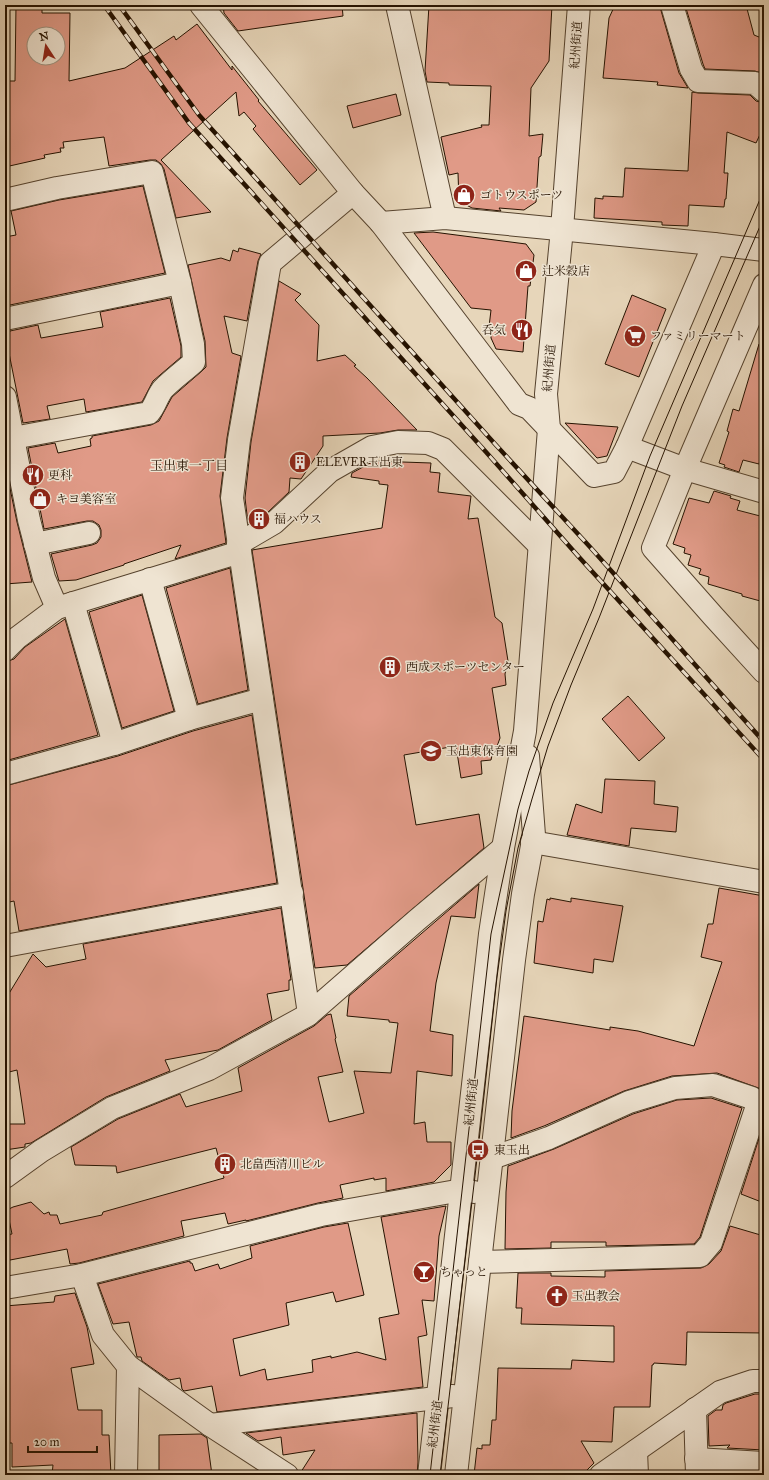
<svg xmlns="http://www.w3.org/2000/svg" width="769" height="1480" viewBox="0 0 769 1480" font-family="'IM FELL Great Primer','Noto Serif JP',serif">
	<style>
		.building { fill: #e09a87; stroke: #251200; fill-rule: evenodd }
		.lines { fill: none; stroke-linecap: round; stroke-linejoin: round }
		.minor-casing { stroke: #56432e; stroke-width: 24 }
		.minor { stroke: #efe4d2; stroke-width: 22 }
		.tram { stroke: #251200; stroke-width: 1 }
		.rail-casing { stroke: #251200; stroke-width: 4.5 }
		.rail { stroke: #efe4d2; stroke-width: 3; stroke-dasharray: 9; stroke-linecap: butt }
		.labels { text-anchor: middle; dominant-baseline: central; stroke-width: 3; stroke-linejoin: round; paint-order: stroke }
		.street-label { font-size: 12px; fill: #251200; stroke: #efe4d2 }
		.poi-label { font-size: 12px; fill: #251200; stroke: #efe4d2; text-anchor: start }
		.neighbourhood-label { font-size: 13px; fill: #251200; stroke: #efe4d2 }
	</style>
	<rect width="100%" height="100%" fill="#e7d6ba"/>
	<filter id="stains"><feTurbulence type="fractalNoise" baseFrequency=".005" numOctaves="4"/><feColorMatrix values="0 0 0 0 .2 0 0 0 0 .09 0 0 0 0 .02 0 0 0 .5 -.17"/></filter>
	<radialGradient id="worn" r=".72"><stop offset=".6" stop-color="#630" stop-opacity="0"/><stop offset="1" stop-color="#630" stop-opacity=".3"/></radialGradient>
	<g class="building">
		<path d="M16,5H42V13H70L69,81L125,68L174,36L176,40L197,24L232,70V66L259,100L258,101L317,170L300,185L253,129L256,126L244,112L239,116L236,92L161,160L211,212L176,218L164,169L161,164L156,160H150L109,166L104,137L63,142L64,148H60L61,152L44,155L45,158L5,167V81H15ZM34,34H58V58H34Z"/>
		<path d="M223,5H342L343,16L238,31L224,13Z"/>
		<path d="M429,5H552L549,61L531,88L529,136L543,134L541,156L539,157L536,202L524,210L499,208L501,211L472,208L459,201L458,173L449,175L441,137L482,127L481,125H489L491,86L449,85V83L427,82L425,71Z"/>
		<path d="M615,5L660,7L679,73L688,88L657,85L658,82L603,78L609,18Z"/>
		<path d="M685,5H746L754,35L764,39V74L755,71L705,69L703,64Z"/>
		<path d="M692,92L698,93L750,95L756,101L764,103V126L756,143L727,132L724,173H728L726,199H725L724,207L689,205L688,226L662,225V222L594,218L595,198L603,199V196L623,197L625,168L688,171Z"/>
		<path d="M396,94L401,115L353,128L347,106Z"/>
		<path d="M143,186L165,273L5,306V237L16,235L11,211L59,200Z"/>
		<path d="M433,232L526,244L534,255L530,286H528L523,352L496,349L491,338V328L489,327L491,310L471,308L414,233Z"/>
		<path d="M239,248L261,254L258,261L247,321L224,316L232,353L241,356L227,438L220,496L226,543L175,559L181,545L124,564V565L76,580L59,581L51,554L92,545L97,543L101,537V530L99,525L93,521H87L44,529L28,448L55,443L58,453L91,446L90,439L92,438V436L151,425L159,421L172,397L202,371L206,367L205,341L188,265L221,258L230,261L233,250L238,252Z"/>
		<path d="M279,281L301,294L295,300L319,325L317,361L345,355L356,365L354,366L367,378L417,430H398L380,433L323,436V446L301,479L290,478L289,492L267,513L248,523L245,498L251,442Z"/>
		<path d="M632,295L666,309L639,377L605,364Z"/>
		<path d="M170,298L181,346V357L153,381L142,402L86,412L84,399L47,406L50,419L23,423L6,338L10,331L38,325L41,338L103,327L100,312Z"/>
		<path d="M759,344H764V462L760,460L759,464L743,460L739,472L724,467L725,465L719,463L729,432L727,431L733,409L739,411Z"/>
		<path d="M565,423L618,427L607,456L597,458Z"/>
		<path d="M374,461L431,463L430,472L440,473L438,492L471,496L468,519L478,518L495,617L502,623L508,661L505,674L506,685L492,688L500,738L495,752L493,751L491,760L481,761L482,774L461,778L456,746L404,755L416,825L479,814L484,848L347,965L315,968L252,550L382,528L388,485L379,484V481L351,477L352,473Z"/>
		<path d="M5,469H6L17,522L32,582L5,584Z"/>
		<path d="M714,491L731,496L730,498L740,501L737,510L764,517V602L742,596V594L708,584L709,577L699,574L701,569L688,565L691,555L684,553L685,548L673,544L689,498L709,503Z"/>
		<path d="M230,568L248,690L198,704L166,588Z"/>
		<path d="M142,595L174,711L122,728L89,612Z"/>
		<path d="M65,619L98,735L5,761V662L14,659L25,647Z"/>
		<path d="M628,696L665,738L639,761L602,719Z"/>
		<path d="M252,715L277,883L19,931L14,901L5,903V786L118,756L193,731Z"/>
		<path d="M605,779L655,781L654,804L678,807L676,832L631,828L629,846L567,835L576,804L602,813Z"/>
		<path d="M479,884L475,918L451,916L436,983L430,1031L453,1035L452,1076L417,1071L414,1124L425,1122L427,1142H451V1165L434,1182L386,1191V1178L374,1180V1178L340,1185L343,1198L318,1203L246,1221V1220L228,1224L225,1213L181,1221L184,1236L79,1263L70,1264L67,1249L5,1261V1235L12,1234L7,1210L13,1207L31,1202L44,1214L49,1212L50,1215H57L60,1224L102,1215L103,1212L224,1178L216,1148L117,1173L116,1166L75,1165L71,1147L118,1119L180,1094L186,1107L242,1091L238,1068L314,1026L327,1015L331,1014L336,1038L335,1039L343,1072L318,1077L329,1122L364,1113L354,1071L391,1073L398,1023L389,1022V1020L347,1016L349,996Z"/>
		<path d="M719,888L764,896V1079L761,1089L717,1073L672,1076L624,1091L544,1126L511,1138L512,1111L524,1016L610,1030V1027L638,1031L694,1046L722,962L701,957L708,924H713Z"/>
		<path d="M550,898L571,902V898L623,906L613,962L594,959L593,973L534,963L538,921L543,922L547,899L550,900Z"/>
		<path d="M281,908L291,980H289V990L267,994L272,1020L218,1050L165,1060L170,1071L106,1097L31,1143L25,1144V1147L5,1150V1124H25L17,1070L5,1073V1000L33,954L46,967L86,959L83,944Z"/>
		<path d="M711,1098L742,1108L700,1237L694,1244L606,1246V1242H551V1248L505,1249L506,1192L508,1166L554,1149L633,1114L677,1100Z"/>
		<path d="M762,1129L764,1130V1203L741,1194Z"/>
		<path d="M446,1206L439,1236L434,1301L422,1300L427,1335L418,1337L423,1387L217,1412L212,1386L184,1391L182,1389L180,1378L169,1380L142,1361L141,1357H137L129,1322L113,1324L98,1284L190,1261V1263H192L195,1271L218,1264L220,1269L252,1258L250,1246L324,1227L348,1223L364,1295L336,1302L333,1292L286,1303L289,1325L233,1339L240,1376L265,1369L267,1380L313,1372L312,1360L331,1356V1358L357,1352L386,1360L379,1318L399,1314L381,1217Z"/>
		<path d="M730,1226L764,1236V1333L687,1332L686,1365L654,1363L653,1365H652L650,1407H614L612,1442L581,1441L594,1463L587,1470V1475H474L477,1448L482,1449V1445H490L492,1420H496L498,1368L571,1369L572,1360L614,1362V1326L521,1324L522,1308H516L518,1273H551V1276L605,1277V1271L701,1268L709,1264L721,1251Z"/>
		<path d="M75,1293L87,1327L94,1364L71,1368L78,1410H102V1435H109L111,1475H52L53,1465L12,1467V1443H8V1415H5V1306L54,1302L55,1296Z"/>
		<path d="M755,1394H764V1450L727,1448L730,1445L709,1446L708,1416L716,1410H722L723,1405L726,1403Z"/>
		<path d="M417,1413L418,1462L417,1475H299L315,1450L283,1455L281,1437L258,1441L246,1433Z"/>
		<path d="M201,1434L207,1438L212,1475H159V1435Z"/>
	</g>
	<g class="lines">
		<g class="minor-casing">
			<g id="minor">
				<path d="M201,5L353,193L381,223L519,404L529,408L594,476L614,472L627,447L714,244"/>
				<path d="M397,5L445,218"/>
				<path d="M672,5L691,69L698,81L755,83L764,91"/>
				<path d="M5,200L57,188L152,172L180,283L193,344L194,362C184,371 173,379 163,389C157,396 156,405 149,413L13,438"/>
				<path d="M381,223L445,218L714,244L764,250"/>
				<path d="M764,285L685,469L653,548L713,616L764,672"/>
				<path d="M5,319L180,283"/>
				<path d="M5,397L29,520L44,578L57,608"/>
				<path d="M627,447L685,469L764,492"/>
				<path d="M35,544L89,533"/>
				<path d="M238,544L274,523L330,471L372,447L398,442L428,443L443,449L539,545"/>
				<path d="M150,579L189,719"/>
				<path d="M73,603L114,744"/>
				<path d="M5,650L17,638L57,608L240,552"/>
				<path d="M5,774L114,744L189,719L262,699"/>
				<path d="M532,842L764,882"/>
				<path d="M5,946L292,893"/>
				<path d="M309,1014L232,498L239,440L270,263L353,193"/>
				<path d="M492,1158L549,1138L629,1102L675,1088L713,1085L752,1098L764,1107"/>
				<path d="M5,1177L41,1151L112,1108L209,1069L308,1015L417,920L503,848"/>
				<path d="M480,1262L700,1256L711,1243L758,1103"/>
				<path d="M82,1275L103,1335L128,1366L210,1425L287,1475"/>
				<path d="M5,1288L82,1275L321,1215L462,1190L474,1192"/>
				<path d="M695,1409L697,1475"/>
				<path d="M210,1425L453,1396"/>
				<path d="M636,1451L637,1475"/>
				<path d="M696,1459L764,1463"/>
				<path d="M126,1475L128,1366"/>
				<path d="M429,1475L490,934L503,848L525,731L549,429L546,394L562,229L579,5"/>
				<path d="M456,1475L514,960L523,894L534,835L528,756"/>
				<path d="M601,1475L720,1392L753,1381H764"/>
			</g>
		</g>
		<use href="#minor" class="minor"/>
		<g class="tram">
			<path d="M430,1475L491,934L518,809L529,771L553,703L593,609L650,456L764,190"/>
			<path d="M440,1475L478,1150L497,977L506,911L518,848L532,799L548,746L571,685L599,618L682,406L764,217"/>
		</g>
		<g class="rail-casing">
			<g id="rail">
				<path d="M104,5L189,123L486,452L578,556L764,760"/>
				<path d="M119,5L199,115L495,444L590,547L764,742"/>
			</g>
		</g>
		<use href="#rail" class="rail"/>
	</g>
	<defs>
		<g id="shop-disc" transform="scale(1.15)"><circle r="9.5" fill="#8f2418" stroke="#efe4d2"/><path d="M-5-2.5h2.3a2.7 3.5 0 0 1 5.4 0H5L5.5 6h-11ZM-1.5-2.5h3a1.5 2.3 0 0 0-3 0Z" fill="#fff"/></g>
		<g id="restaurant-disc" transform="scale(1.15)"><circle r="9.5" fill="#8f2418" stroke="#efe4d2"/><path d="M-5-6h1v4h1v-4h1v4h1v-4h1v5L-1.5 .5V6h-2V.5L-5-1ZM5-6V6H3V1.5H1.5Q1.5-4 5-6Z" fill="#fff"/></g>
		<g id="supermarket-disc" transform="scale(1.15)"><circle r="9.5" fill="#8f2418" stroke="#efe4d2"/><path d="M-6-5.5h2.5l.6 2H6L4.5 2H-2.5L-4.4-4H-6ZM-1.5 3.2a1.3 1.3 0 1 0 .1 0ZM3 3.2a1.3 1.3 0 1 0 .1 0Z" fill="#fff"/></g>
		<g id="building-disc" transform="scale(1.15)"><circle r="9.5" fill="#8f2418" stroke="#efe4d2"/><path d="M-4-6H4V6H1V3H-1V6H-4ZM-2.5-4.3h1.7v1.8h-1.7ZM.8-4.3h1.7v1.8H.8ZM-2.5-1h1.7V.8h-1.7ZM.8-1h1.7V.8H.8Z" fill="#fff"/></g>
		<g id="school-disc" transform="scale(1.15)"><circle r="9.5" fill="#8f2418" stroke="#efe4d2"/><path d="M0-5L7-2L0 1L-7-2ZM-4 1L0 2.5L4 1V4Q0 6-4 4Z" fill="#fff"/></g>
		<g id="bus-disc" transform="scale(1.15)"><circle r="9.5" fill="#8f2418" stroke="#efe4d2"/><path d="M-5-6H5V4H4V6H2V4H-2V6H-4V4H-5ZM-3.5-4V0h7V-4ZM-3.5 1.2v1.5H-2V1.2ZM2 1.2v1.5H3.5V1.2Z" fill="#fff"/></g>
		<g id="bar-disc" transform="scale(1.15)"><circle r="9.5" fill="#8f2418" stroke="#efe4d2"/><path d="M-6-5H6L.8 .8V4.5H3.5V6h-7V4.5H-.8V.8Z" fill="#fff"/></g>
		<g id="church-disc" transform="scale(1.15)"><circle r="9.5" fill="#8f2418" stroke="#efe4d2"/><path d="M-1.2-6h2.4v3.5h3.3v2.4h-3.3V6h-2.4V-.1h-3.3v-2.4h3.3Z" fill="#fff"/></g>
	</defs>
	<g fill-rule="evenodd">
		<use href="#shop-disc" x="464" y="195"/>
		<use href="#shop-disc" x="526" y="271"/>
		<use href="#restaurant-disc" x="522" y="330"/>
		<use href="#supermarket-disc" x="635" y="336"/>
		<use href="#building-disc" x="300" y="462"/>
		<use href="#restaurant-disc" x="33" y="475"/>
		<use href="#shop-disc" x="40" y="499"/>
		<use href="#building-disc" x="259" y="519"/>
		<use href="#building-disc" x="390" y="667"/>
		<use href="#school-disc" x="431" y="751"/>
		<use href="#bus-disc" x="478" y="1150"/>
		<use href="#building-disc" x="225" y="1164"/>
		<use href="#bar-disc" x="424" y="1272"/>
		<use href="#church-disc" x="557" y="1296"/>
	</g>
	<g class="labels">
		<g class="street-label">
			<text transform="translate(576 45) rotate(-86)">紀州街道</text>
			<text transform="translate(549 368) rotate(-85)">紀州街道</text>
			<text transform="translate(471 1102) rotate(-84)">紀州街道</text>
			<text transform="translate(435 1424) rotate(-83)">紀州街道</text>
		</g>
		<g class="poi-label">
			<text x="480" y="195">ゴトウスポーツ</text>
			<text x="542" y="271">辻米穀店</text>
			<text x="506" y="330" text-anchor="end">呑気</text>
			<text x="650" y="336">ファミリーマート</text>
			<text x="316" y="462">ELEVER玉出東</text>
			<text x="48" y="475">更科</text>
			<text x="56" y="499">キヨ美容室</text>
			<text x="274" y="519">福ハウス</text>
			<text x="406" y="667">西成スポーツセンター</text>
			<text x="446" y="751">玉出東保育園</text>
			<text x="494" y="1150">東玉出</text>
			<text x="240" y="1164">北畠西清川ビル</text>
			<text x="440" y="1272">ちゃっと</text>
			<text x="572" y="1296">玉出教会</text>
		</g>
		<g class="neighbourhood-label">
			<text x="189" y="466">玉出東一丁目</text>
		</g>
	</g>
	<rect width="769" height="1480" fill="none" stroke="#e7d6ba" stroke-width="20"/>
	<rect x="6" y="6" width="757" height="1468" fill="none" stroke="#251200" stroke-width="2"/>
	<rect x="10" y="10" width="749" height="1460" fill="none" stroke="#251200"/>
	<g transform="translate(46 46) rotate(348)"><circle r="19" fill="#efe4d2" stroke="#9e907e"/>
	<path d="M0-3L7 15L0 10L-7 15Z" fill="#8f2418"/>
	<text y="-6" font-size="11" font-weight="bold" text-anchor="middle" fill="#251200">N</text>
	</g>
	<path d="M28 1446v6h69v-6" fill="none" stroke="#251200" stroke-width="2"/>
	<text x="34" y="1446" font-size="12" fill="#251200" stroke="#efe4d2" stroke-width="3" paint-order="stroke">20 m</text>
	<rect width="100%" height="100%" filter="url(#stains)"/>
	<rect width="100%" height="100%" fill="url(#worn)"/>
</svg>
